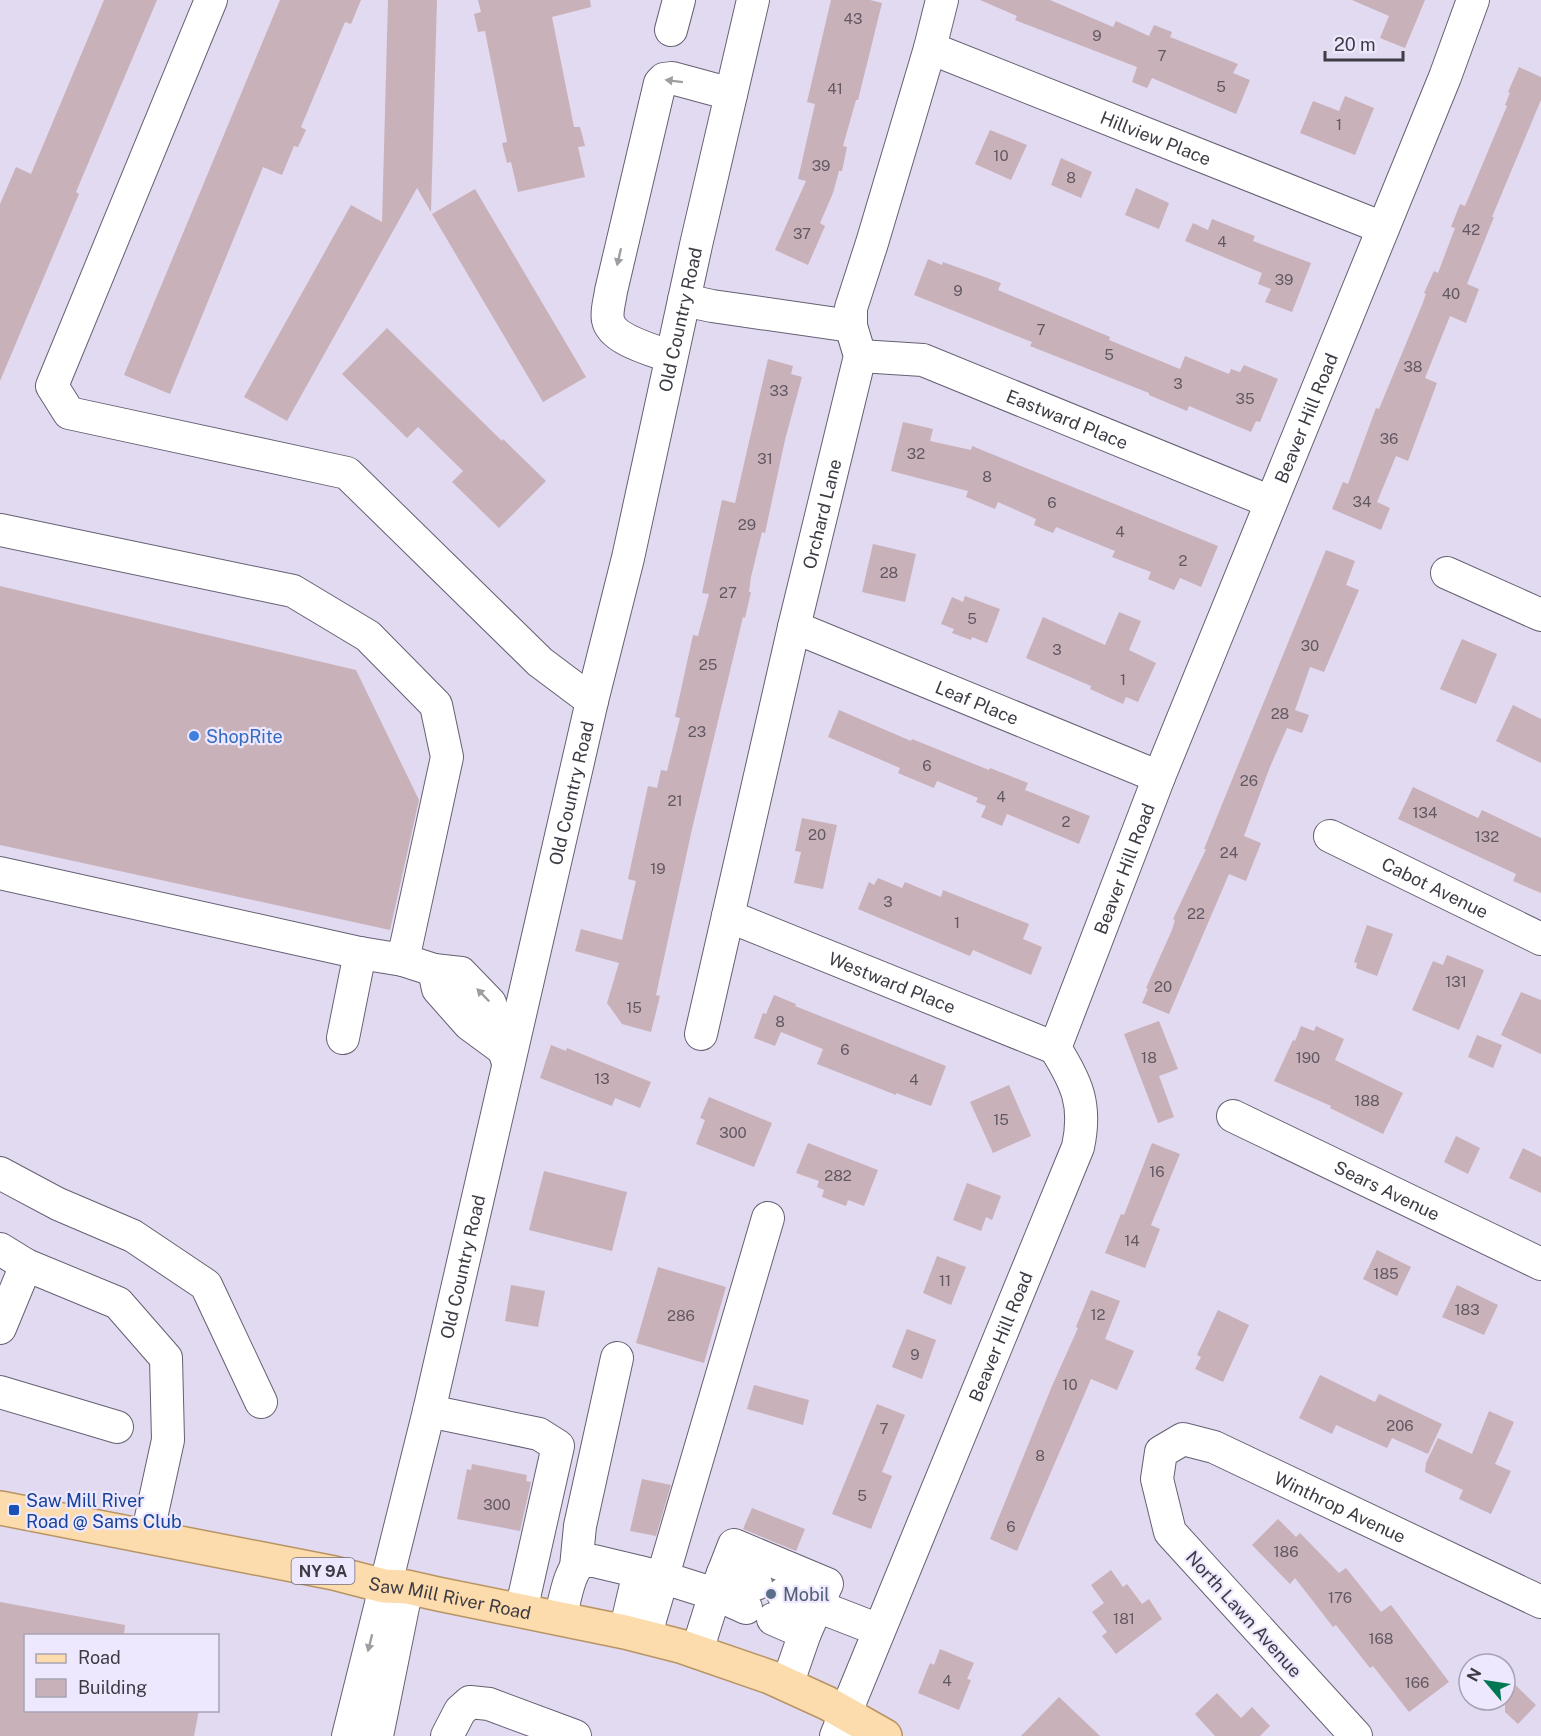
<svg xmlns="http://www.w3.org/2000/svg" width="1541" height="1736" viewBox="0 0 1541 1736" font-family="'Public Sans',sans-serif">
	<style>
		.building { fill: #c9b1ba }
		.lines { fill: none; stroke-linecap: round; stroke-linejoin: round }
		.minor-casing { stroke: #666073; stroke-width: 34 }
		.major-casing { stroke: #b89464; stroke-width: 36 }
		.minor { stroke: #fff; stroke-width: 32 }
		.major { stroke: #fcdcac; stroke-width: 33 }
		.oneway { fill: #9e9da2 }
		.shop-dot { fill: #3f7fe0; stroke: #eee8fe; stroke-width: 2 }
		.transit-dot { fill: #1a4fb4; stroke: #eee8fe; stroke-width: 2 }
		.service-dot { fill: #5c6f8a; stroke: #eee8fe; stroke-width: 2 }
		.labels { text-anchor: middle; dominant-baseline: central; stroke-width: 4.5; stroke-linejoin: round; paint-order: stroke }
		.number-label { font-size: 15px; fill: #615862 }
		.shield { fill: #eee8fe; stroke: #736f7c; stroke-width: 1.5 }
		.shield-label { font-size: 16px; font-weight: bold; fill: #3e3b44 }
		.street-label { font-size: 18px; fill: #3e3b44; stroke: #eee8fe }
		.shop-label { font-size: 18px; fill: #366cbe; stroke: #eee8fe; text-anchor: start }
		.transit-label { font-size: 18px; fill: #164399; stroke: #eee8fe; text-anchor: start }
		.service-label { font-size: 18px; fill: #4e5e75; stroke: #eee8fe; text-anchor: start }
	</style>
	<rect width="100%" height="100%" fill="#e1daf0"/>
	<g class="building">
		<path d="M104,0H157L76,192L79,194L0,381V204L16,167L31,174Z"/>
		<path d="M280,0H361L351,24L345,22L301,127L306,130L298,147L294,146L282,175L263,167L170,394L124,375Z"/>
		<path d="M388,0H437L431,212L417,188L287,421L244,397L351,205L382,222Z"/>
		<path d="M478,0H590L591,7L552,17L574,127H580L585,146L578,147L585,177L518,192L511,162L507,163L502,143L507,142L485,31L478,32L474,14L481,12Z"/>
		<path d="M831,0H870L882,3L858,100H856L843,146L847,147L842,171H839L833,193L820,223L825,226L808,265L775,250L806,181L798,179L815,104L807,102Z"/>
		<path d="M980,0H1050L1113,27L1116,21L1149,36L1154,25L1172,32L1170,37L1238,64L1233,73L1250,80L1236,114L1152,78L1147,88L1132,82L1137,67L1015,20L1017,16Z"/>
		<path d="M1352,0H1425L1405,48L1380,38L1389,16Z"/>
		<path d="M1519,67L1541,77V100L1492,217H1494L1467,284L1479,289L1466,323L1450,316L1425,378L1437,383L1408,461L1396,456L1377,502L1390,508L1381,530L1332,509L1343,482L1348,484L1376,408L1379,409L1422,305L1426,294L1424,293L1434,271L1438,273L1455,228L1451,227L1460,204L1465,206L1507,106L1505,105L1510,93L1508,92Z"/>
		<path d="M1345,96L1374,108L1355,155L1300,133L1313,101L1339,111Z"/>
		<path d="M990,130L1027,145L1011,180L975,164Z"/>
		<path d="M1061,158L1092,172L1081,198L1051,185Z"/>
		<path d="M1136,188L1169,203L1159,229L1125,215Z"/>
		<path d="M475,189L586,377L543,402L432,214Z"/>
		<path d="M1212,219L1255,236L1253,241L1311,263L1292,312L1265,302L1271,289L1258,284L1262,273L1185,241L1193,223L1208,230Z"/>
		<path d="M928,259L942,265L943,262L1001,283L998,290L1110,337L1109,340L1180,369L1185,356L1229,374L1231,369L1240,372L1244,365L1278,379L1260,422L1256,421L1251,432L1189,406L1187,411L1149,395V393L1030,346L1032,342L914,295Z"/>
		<path d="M387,328L502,441L503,439L546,481L499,528L452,482L463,471L418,427L407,438L342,374Z"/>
		<path d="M768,359L793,366L791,374L802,377L785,440L765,533L762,532L751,577L749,592H751L745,618L743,617L692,829L656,995L660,996L651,1032L622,1024L607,1003L619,963L575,951L581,929L622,940L636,881L628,879L648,786L657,788L661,770L667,771L680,718L675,717L693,635L698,636L709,594L702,593L722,500L735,503Z"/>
		<path d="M903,422L933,429L930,441L971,450L972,446L1218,546L1201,587L1180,578L1174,590L1148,579L1151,572L1112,557L1115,551L1056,527L1053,533L1034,525L1036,519L998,502L995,509L966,497L968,491L891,471Z"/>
		<path d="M873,544L916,554L905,602L862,592Z"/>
		<path d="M1326,550L1355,561L1346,585L1359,590L1324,672L1310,667L1295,710L1309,715L1302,733L1287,728L1270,767L1244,836L1261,843L1246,881L1229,874L1169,1014L1142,1003L1148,989L1146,988L1172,930L1175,920L1173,919L1206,849H1204L1238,765Z"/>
		<path d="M0,586L356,670L419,800L390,930L0,845Z"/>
		<path d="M965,596L1000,609L987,643L972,637L971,640L952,633L954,629L941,624L952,597L963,602Z"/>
		<path d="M1119,612L1141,621L1129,650L1156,663L1138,702L1126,697L1123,704L1090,689L1091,686L1026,658L1043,617L1105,645Z"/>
		<path d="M1462,639L1497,654L1476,704L1440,689Z"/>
		<path d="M1513,705L1541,719V763L1496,741Z"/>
		<path d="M839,710L911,741L912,739L989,770L990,768L1028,783L1025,790L1090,816L1079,844L1007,814L1002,826L981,817L986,806L976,802L978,798L937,781L934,788L898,773L900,768L828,737Z"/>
		<path d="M1413,787L1478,818L1482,810L1541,838V893L1513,881L1516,874L1398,819Z"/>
		<path d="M802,818L837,825L823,889L794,883L801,852L795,851Z"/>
		<path d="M878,878L902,888L905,882L941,897L943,890L1029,924L1023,939L1042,947L1031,975L973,950L970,956L858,909L869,882L874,885Z"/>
		<path d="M1367,925L1393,934L1377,976L1356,968L1357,963L1354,962Z"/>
		<path d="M1447,955L1484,970L1459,1030L1412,1010L1433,961L1443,965Z"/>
		<path d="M1521,992L1541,1000V1054L1501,1035Z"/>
		<path d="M774,995L796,1004L795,1006L946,1066L931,1106L896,1093V1095L817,1064L823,1049L781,1032L775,1046L754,1038L763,1013L766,1014Z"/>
		<path d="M1159,1021L1178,1069L1159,1076L1174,1117L1158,1123L1124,1034Z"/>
		<path d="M1301,1026L1314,1031L1316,1026L1344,1039L1335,1060L1403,1093L1383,1134L1330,1108L1331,1106L1274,1081L1293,1040L1295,1041Z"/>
		<path d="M1477,1035L1502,1045L1493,1068L1468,1057Z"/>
		<path d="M551,1045L566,1051L567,1048L651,1082L640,1108L615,1098L612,1106L540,1078Z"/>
		<path d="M1009,1085L1031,1136L993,1153L970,1102Z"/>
		<path d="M709,1097L772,1123L754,1167L696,1144L705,1120L700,1118Z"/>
		<path d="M1456,1136L1480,1148L1468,1174L1444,1162Z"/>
		<path d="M808,1143L878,1170L864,1206L848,1200L846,1206L822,1197L824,1190L817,1187L819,1181L796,1173Z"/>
		<path d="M1152,1143L1180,1154L1151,1225L1160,1229L1145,1268L1105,1253L1121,1214L1124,1215Z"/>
		<path d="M1523,1148L1541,1157V1193L1509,1178Z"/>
		<path d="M544,1171L627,1192L612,1251L529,1230Z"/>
		<path d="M967,1183L1001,1196L992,1220L986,1217L981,1231L953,1220Z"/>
		<path d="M1377,1250L1411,1267L1397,1296L1363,1279Z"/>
		<path d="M937,1256L966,1267L951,1305L923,1293Z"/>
		<path d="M658,1267L726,1287L704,1363L636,1343Z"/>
		<path d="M511,1285L545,1291L538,1327L505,1321Z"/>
		<path d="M1457,1285L1498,1305L1484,1335L1442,1317Z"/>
		<path d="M1091,1290L1120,1301L1105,1339L1134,1351L1117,1390L1091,1379L1017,1551L990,1539L1052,1386L1078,1328L1076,1327Z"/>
		<path d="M1218,1310L1249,1325L1223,1382L1195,1369L1201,1357L1197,1355Z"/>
		<path d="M907,1329L936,1340L922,1379L892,1367Z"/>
		<path d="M1320,1375L1375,1402L1379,1394L1442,1424L1428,1454L1392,1438L1387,1448L1336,1425L1332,1434L1299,1418Z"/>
		<path d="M754,1385L809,1400L803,1425L747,1409Z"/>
		<path d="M877,1404L905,1415L882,1472L892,1476L871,1529L832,1514Z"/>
		<path d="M1489,1411L1514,1422L1495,1464L1511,1471L1491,1514L1459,1499L1463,1490L1425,1472L1426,1463L1438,1438L1472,1454Z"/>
		<path d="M472,1464L527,1475L526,1481L531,1482L520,1531L457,1519L467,1469L471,1470Z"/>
		<path d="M642,1479L671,1485L656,1536L630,1531Z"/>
		<path d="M752,1508L805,1529L796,1551L743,1529Z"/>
		<path d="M1278,1519L1296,1537L1300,1533L1339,1573L1346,1568L1381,1612L1391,1605L1449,1682L1409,1712L1373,1666L1370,1668L1336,1625L1333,1627L1295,1578L1290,1584L1252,1545Z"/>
		<path d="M1111,1570L1123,1587L1127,1584L1142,1604L1149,1599L1162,1619L1116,1654L1102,1636L1107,1632L1092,1612L1104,1603L1091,1585Z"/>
		<path d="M0,1602L125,1625L124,1635H26V1710H199L194,1736H0Z"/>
		<path d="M940,1649L974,1663L967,1679L971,1680L959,1710L918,1693L930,1663L934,1665Z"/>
		<path d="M1505,1675L1536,1705L1518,1724L1505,1712Z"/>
		<path d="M1217,1693L1241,1718L1252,1707L1270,1726L1260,1736H1215L1195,1714Z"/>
		<path d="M1059,1697L1100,1736H1021Z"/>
	</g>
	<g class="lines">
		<g class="minor-casing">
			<g id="minor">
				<path d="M211,0L52,386L69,413L347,473L540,662L592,701"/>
				<path d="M671,30L679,0"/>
				<path id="s1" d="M930,48L1383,228"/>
				<path d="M684,300L712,306L851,326"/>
				<path id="s2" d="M860,356L923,360L1271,502"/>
				<path d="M671,357C653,350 612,340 608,320C606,311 610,300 611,291L660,83L664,79L672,78L731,94"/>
				<path d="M0,530L293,591L368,636L436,705L447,757L403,960L360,953L0,873"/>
				<path d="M1447,573L1541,615"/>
				<path id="s3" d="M794,627L1159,777"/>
				<path id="s4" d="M1330,836L1541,939"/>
				<path id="s5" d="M728,916L1055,1048"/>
				<path d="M403,960L434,970L461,973L490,1003L508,1063"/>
				<path d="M434,970L438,989L469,1024L503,1049"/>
				<path id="s6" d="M701,1034L794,627L860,356L851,326V308L872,243L930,48L942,0"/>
				<path d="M343,1038L360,953"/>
				<path id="s7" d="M1233,1116L1541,1264"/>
				<path d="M0,1173L58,1204L133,1236L206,1285L261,1402"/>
				<path d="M0,1249L26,1265L118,1303L166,1358L168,1440L147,1536"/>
				<path d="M0,1328L26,1265"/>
				<path d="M0,1392L117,1427"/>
				<path d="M429,1411L539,1434L558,1446L521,1611"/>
				<path d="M576,1567L580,1526L617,1358"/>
				<path d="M723,1573L756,1584"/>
				<path d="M746,1608L715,1594L734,1545L827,1584L817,1606L783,1594"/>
				<path d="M560,1619C564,1606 569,1565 584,1561C587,1560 590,1561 594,1561L661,1577L715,1594L697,1651"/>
				<path d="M773,1619L805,1633L787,1685"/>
				<path d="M625,1632L639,1572"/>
				<path d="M805,1633L817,1606L879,1630"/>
				<path d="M645,1637L768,1218"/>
				<path id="s8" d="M348,1736L429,1411L592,701L628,558L696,245L753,0"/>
				<path d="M377,1736L407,1587"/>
				<path d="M447,1736L460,1711L470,1702L489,1704L575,1736"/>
				<path id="s9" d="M836,1736L1078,1147C1087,1105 1077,1083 1055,1048L1159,777L1445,77L1473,0"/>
				<path id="s10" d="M1356,1736L1170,1532L1157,1479L1161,1452L1183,1439L1214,1447L1541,1602"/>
			</g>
		</g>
		<g class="major-casing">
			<g id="major">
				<path id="s11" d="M0,1508L334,1573L384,1586L407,1587L438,1594L625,1632L680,1646L770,1677L827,1703L885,1736"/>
			</g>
		</g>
		<use href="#minor" class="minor"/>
		<use href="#major" class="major"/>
	</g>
	<defs><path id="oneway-solid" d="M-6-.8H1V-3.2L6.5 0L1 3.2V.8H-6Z" transform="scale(1.5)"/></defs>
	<g class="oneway">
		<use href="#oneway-solid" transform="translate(674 81) rotate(-173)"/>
		<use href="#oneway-solid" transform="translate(619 257) rotate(103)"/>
		<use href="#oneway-solid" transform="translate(483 995) rotate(-134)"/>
		<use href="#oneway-solid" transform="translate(370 1643) rotate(104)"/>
	</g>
	<circle class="shop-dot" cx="194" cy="736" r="6"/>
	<rect class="transit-dot" x="8" y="1504" width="12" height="12" rx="3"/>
	<circle class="service-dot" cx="771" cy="1594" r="6"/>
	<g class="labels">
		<g class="number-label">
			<text x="853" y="18">43</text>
			<text x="1097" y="35">9</text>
			<text x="1162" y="55">7</text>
			<text x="1221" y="86">5</text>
			<text x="835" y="88">41</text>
			<text x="1339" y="124">1</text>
			<text x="1001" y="155">10</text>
			<text x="821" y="165">39</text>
			<text x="1071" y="177">8</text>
			<text x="1471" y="229">42</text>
			<text x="802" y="233">37</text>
			<text x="1222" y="241">4</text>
			<text x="1284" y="279">39</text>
			<text x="958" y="290">9</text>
			<text x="1451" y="293">40</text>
			<text x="1041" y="329">7</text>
			<text x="1109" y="354">5</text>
			<text x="1413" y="366">38</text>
			<text x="1178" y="383">3</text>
			<text x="779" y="390">33</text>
			<text x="1245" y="398">35</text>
			<text x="1389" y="438">36</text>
			<text x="916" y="453">32</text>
			<text x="765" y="458">31</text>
			<text x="987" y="476">8</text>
			<text x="1362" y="501">34</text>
			<text x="1052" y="502">6</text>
			<text x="747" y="524">29</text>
			<text x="1120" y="531">4</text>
			<text x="1183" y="560">2</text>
			<text x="889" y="572">28</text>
			<text x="728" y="592">27</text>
			<text x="972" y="618">5</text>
			<text x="1310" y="645">30</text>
			<text x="1057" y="649">3</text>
			<text x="708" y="664">25</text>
			<text x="1123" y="679">1</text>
			<text x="1280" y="713">28</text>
			<text x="697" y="731">23</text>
			<text x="927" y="765">6</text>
			<text x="1249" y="780">26</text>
			<text x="1001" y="796">4</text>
			<text x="675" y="800">21</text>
			<text x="1425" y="812">134</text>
			<text x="1066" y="821">2</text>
			<text x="817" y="834">20</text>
			<text x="1487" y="836">132</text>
			<text x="1229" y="852">24</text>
			<text x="658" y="868">19</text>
			<text x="888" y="901">3</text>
			<text x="1196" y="913">22</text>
			<text x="957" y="922">1</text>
			<text x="1456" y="981">131</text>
			<text x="1163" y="986">20</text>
			<text x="634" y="1007">15</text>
			<text x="780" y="1021">8</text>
			<text x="845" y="1049">6</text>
			<text x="1149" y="1057">18</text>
			<text x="1308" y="1057">190</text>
			<text x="602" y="1078">13</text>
			<text x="914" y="1079">4</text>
			<text x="1367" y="1100">188</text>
			<text x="1001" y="1119">15</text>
			<text x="733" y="1132">300</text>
			<text x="1157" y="1171">16</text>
			<text x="838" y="1175">282</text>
			<text x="1132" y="1240">14</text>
			<text x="1386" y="1273">185</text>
			<text x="945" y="1280">11</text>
			<text x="1467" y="1309">183</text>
			<text x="1098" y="1314">12</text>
			<text x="681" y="1315">286</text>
			<text x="915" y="1354">9</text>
			<text x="1070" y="1384">10</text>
			<text x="1400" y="1425">206</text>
			<text x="884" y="1428">7</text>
			<text x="1040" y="1455">8</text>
			<text x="862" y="1495">5</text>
			<text x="497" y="1504">300</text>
			<text x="1011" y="1526">6</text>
			<text x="1286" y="1551">186</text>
			<text x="1340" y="1597">176</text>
			<text x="1124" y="1618">181</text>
			<text x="1381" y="1638">168</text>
			<text x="947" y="1680">4</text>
			<text x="1417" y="1682">166</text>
		</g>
		<rect class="shield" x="291.5" y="1558" width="63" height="26" rx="4.5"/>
		<g class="shield-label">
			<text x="323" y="1571">NY 9A</text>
		</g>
		<g class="street-label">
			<text stroke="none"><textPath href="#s1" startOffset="243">Hillview Place</textPath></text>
			<text stroke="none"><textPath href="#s8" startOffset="1455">Old Country Road</textPath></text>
			<text stroke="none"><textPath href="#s9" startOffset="1420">Beaver Hill Road</textPath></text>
			<text stroke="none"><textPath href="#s2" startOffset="219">Eastward Place</textPath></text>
			<text stroke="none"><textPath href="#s6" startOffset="534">Orchard Lane</textPath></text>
			<text stroke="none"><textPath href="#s3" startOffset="198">Leaf Place</textPath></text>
			<text stroke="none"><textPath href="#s8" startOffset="969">Old Country Road</textPath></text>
			<text stroke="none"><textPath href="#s9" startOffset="934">Beaver Hill Road</textPath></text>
			<text stroke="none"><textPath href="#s4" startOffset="117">Cabot Avenue</textPath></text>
			<text stroke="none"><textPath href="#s5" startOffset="177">Westward Place</textPath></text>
			<text stroke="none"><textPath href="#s7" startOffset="171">Sears Avenue</textPath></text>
			<text stroke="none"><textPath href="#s8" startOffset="483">Old Country Road</textPath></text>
			<text stroke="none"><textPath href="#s9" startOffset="432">Beaver Hill Road</textPath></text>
			<text stroke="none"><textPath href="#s10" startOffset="555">Winthrop Avenue</textPath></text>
			<text stroke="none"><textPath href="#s11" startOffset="459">Saw Mill River Road</textPath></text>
			<text transform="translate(1244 1614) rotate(48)">North Lawn Avenue</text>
		</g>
		<g class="shop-label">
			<text x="206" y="736">ShopRite</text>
		</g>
		<g class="transit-label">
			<text x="26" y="1500">Saw Mill River<tspan x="26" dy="21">Road @ Sams Club</tspan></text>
		</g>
		<g class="service-label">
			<text x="783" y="1594">Mobil</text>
		</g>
	</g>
	<rect x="24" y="1634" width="195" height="78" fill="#eee8fe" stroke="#a8a3b4" stroke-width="1.5"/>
	<rect x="36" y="1654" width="30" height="9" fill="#fcdcac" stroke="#a8a3b4" stroke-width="1.5"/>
	<text x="78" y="1664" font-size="18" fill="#3e3b44">Road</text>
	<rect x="36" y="1679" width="30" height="18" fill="#c9b1ba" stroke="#a8a3b4" stroke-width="1.5"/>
	<text x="78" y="1694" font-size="18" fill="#3e3b44">Building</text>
	<g transform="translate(1487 1682) rotate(299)"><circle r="28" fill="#eee8fe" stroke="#a8a3b4" stroke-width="1.5"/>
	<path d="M0-4.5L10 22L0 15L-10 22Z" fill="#007854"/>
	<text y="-9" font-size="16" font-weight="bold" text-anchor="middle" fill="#3e3b44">N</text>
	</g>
	<path d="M1325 51v9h78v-9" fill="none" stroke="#3e3b44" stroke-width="3"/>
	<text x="1334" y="51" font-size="18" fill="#3e3b44" stroke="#eee8fe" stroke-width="4.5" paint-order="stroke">20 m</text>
</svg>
